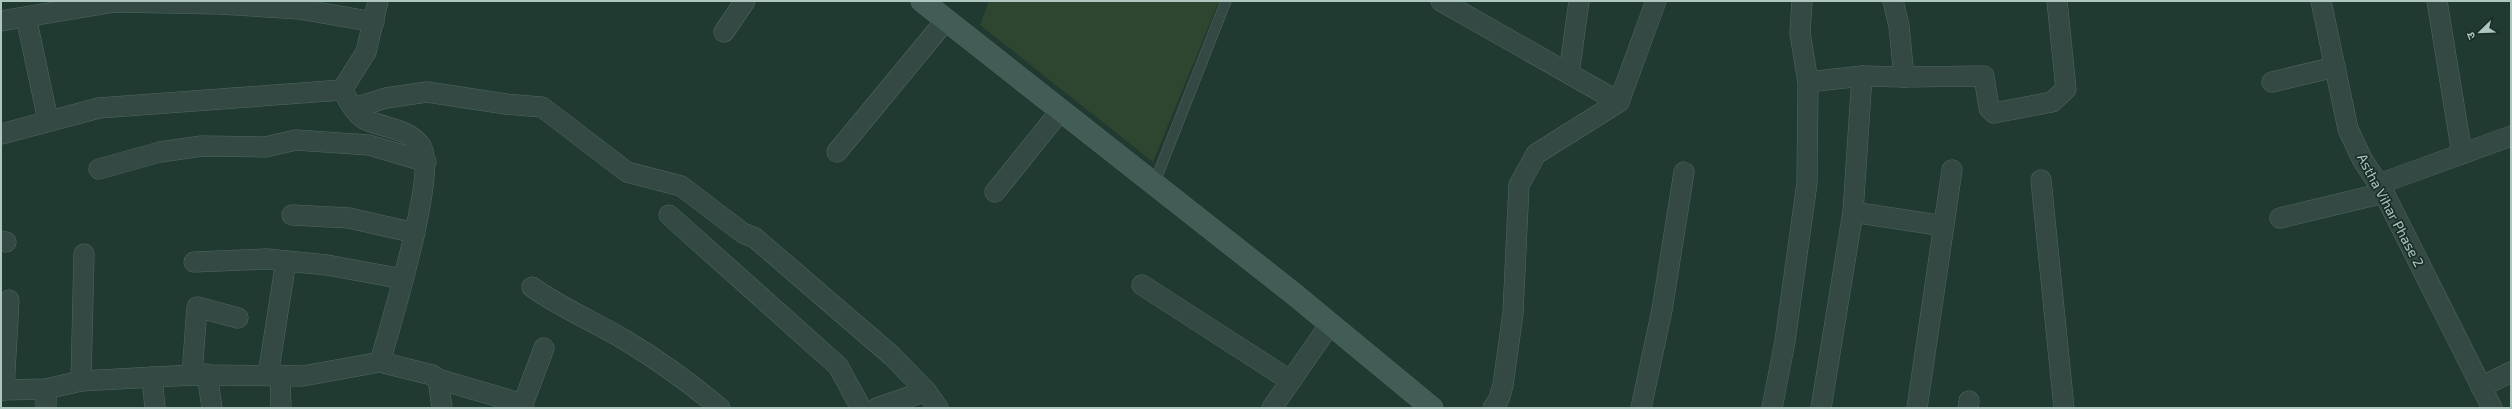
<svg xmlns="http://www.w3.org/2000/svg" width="2512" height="409" viewBox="0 0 2512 409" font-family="'Exo 2','Noto Sans Devanagari',sans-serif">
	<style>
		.green { fill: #2e452f }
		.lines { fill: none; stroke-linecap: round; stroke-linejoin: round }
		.lane-casing { stroke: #516761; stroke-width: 11 }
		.street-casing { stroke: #516761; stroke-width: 21 }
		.secondary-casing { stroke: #516761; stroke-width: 23 }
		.lane { stroke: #344943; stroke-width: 10 }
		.street { stroke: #344943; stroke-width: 20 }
		.secondary { stroke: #425c56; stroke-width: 22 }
		.labels { text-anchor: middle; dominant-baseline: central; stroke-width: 3.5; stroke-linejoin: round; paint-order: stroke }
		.street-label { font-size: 14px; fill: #aec6c0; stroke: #192e28 }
	</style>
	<rect width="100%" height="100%" fill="#203931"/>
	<path class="green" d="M989,1H1219L1153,162L980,25Z"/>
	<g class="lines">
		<g class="lane-casing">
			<path id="lane" d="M1154,184L1226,1"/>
		</g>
		<g class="street-casing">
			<g id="street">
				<path d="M1441,1L1619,102"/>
				<path d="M1802,1L1800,33L1808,82"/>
				<path d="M2321,1L2348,129L2362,159L2384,193L2492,408"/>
				<path d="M2437,1L2462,154"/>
				<path d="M26,17L48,120"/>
				<path d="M1,21L115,2L219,4L299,9L374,22"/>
				<path d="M724,32L745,1"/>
				<path d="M1569,74L1579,1"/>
				<path d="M1904,77L1984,76L1989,108L1994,113L2052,102L2066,89L2057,1"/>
				<path d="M2272,82L2335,67"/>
				<path d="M354,108L386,98L427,92L506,104L542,107L627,172L681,186L743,233L755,238L892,356L926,391L938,408"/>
				<path d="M1,134L99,108L342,90L366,52L378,1"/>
				<path d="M837,152L946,20"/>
				<path d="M99,169L160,152L202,146L265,147L296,140L369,145L426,162"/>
				<path d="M2041,180L2064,408"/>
				<path d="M2379,184L2511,136"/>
				<path d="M995,192L1061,110"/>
				<path d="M1853,212L1944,226"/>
				<path d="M292,215L349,218L415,233"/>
				<path d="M669,215L838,366L861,408"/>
				<path d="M2280,218L2384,193"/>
				<path d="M1,241L6,242"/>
				<path d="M194,262L267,259L327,265L403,279"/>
				<path d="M1142,285L1291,381"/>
				<path d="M532,287C561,308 595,322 625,340C658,360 690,383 720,408"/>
				<path d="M380,362L432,375L438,379L442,408"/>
				<path d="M207,374L212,408"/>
				<path d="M192,375L197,307L238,318"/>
				<path d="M268,375L286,261"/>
				<path d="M280,375L281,408"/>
				<path d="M152,377L155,408"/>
				<path d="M438,379L523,404L524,408"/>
				<path d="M81,381L84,254"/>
				<path d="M2481,387L2511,372"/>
				<path d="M46,389V408"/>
				<path d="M1,390L46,389L81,381L192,375L303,376L380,362C390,327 438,170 421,146C408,128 382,128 364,119C354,113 348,99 342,90"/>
				<path d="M4,390L9,300"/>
				<path d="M523,404L544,348"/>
				<path d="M877,408L926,391"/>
				<path d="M1272,408L1330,324"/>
				<path d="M1493,408L1499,399L1503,385L1513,313L1519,185L1536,154L1619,102L1656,1"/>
				<path d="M1641,408L1662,310L1684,172"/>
				<path d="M1772,408L1785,341L1807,183L1808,82L1862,76L1904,77L1899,26L1893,1"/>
				<path d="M1821,408L1853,212L1862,76"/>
				<path d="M1917,408L1952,170"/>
				<path d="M1968,408L1969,401"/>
			</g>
		</g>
		<g class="secondary-casing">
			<path id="secondary" d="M922,1L1294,294L1432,408"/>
		</g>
		<use href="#lane" class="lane"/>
		<use href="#street" class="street"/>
		<use href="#secondary" class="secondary"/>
	</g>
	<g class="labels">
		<g class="street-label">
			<text transform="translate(2391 210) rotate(62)">Astha Vihar Phase 2</text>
		</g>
	</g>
	<rect width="2512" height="409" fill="none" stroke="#aec6c0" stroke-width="4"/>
	<g transform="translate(2480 32) rotate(247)" stroke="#192e28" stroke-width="3" paint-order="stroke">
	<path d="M0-3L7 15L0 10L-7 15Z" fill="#aec6c0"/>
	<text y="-6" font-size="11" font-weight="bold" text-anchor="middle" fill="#aec6c0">उ</text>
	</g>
</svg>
